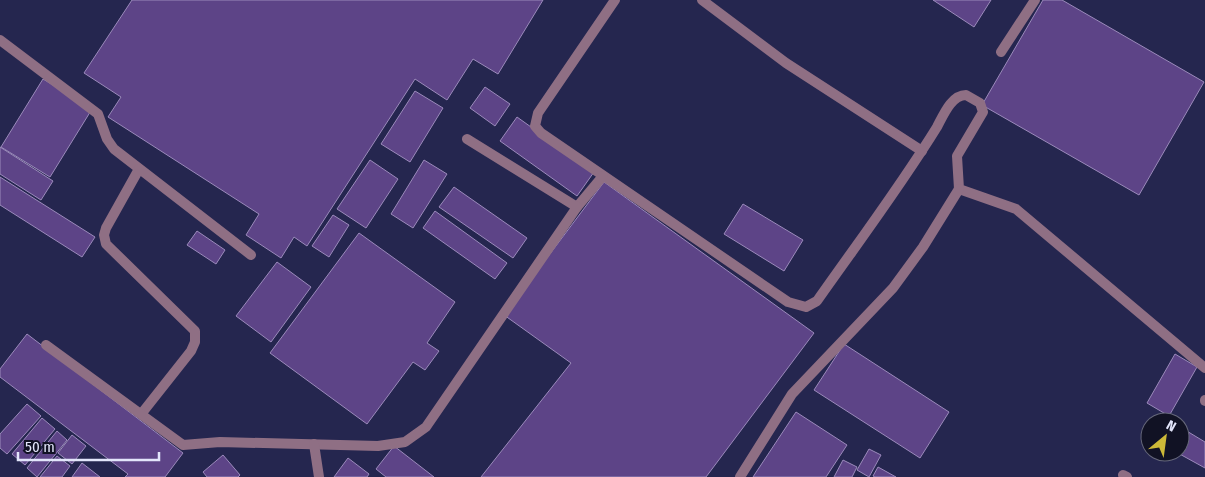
<svg xmlns="http://www.w3.org/2000/svg" width="1205" height="477" viewBox="0 0 1205 477" font-family="'Fira Sans Condensed',sans-serif">
	<style>
		.building { fill: #5d4487; stroke: #9b8abb }
		.lines { fill: none; stroke-linecap: round; stroke-linejoin: round }
		.service { stroke: #8f6f84; stroke-width: 10 }
	</style>
	<rect width="100%" height="100%" fill="#25264f"/>
	<g class="building">
		<path d="M132,0H543L498,74L473,59L447,100L415,79L307,246L294,237L281,258L246,235L259,214L108,117L121,97L84,73Z"/>
		<path d="M933,0H991L974,27Z"/>
		<path d="M1043,0H1062L1204,82L1139,195L982,105Z"/>
		<path d="M43,79L92,109L50,177L1,147Z"/>
		<path d="M485,87L510,104L495,126L470,108Z"/>
		<path d="M415,91L443,108L410,162L381,144Z"/>
		<path d="M517,117L594,172L577,196L500,141Z"/>
		<path d="M0,147L53,181L41,200L0,174Z"/>
		<path d="M370,160L398,179L366,228L337,209Z"/>
		<path d="M424,160L447,174L413,228L391,214Z"/>
		<path d="M0,177L95,237L82,257L0,205Z"/>
		<path d="M604,182L814,333L706,477H481L571,363L504,315Z"/>
		<path d="M454,187L527,238L513,258L439,207Z"/>
		<path d="M743,204L803,240L784,271L724,234Z"/>
		<path d="M435,211L507,263L495,279L423,228Z"/>
		<path d="M333,215L349,225L329,257L312,246Z"/>
		<path d="M197,231L225,250L216,264L187,245Z"/>
		<path d="M359,233L455,302L427,343L439,351L425,370L413,362L367,424L270,353Z"/>
		<path d="M277,262L311,287L271,342L236,316Z"/>
		<path d="M27,334L183,453L165,477H125L128,474L0,377V369Z"/>
		<path d="M844,344L949,412L920,458L814,390Z"/>
		<path d="M1175,354L1197,367L1169,416L1147,403Z"/>
		<path d="M27,404L41,416L7,454L0,448V434Z"/>
		<path d="M796,412L847,445L826,477H753Z"/>
		<path d="M42,418L55,429L25,465L12,454Z"/>
		<path d="M1180,427L1205,442V468L1176,452H1180Z"/>
		<path d="M57,431L67,440L37,477L27,468Z"/>
		<path d="M72,435L86,446L72,464L58,453Z"/>
		<path d="M394,446L434,477H386L376,469Z"/>
		<path d="M869,449L881,455L869,477L857,470Z"/>
		<path d="M223,455L240,475L238,477H207L203,472Z"/>
		<path d="M57,456L70,466L62,477H40Z"/>
		<path d="M348,458L369,474L367,477H334Z"/>
		<path d="M843,460L857,467L852,477H834Z"/>
		<path d="M82,463L100,477H72Z"/>
		<path d="M878,467L896,477H875L873,476Z"/>
	</g>
	<g class="lines">
		<g class="service">
			<path d="M615,0L538,113L535,126L541,133L788,302L806,307L817,301C857,244 900,187 937,127C943,116 951,95 966,95L980,103L983,112L957,156L959,189L1016,209L1205,368"/>
			<path d="M702,0L786,63L922,151"/>
			<path d="M0,40L98,114L107,139L114,149L251,255"/>
			<path d="M1001,52L1035,0"/>
			<path d="M139,169L106,228L104,235L106,244L195,331V342L191,351L142,413"/>
			<path d="M577,207L603,176"/>
			<path d="M46,345L183,445L220,442L378,446L405,442L426,427L577,207L467,139"/>
			<path d="M1205,400V401"/>
			<path d="M314,444L319,477"/>
			<path d="M1123,475L1127,477"/>
			<path d="M740,477L792,394L893,288L923,247L959,189"/>
		</g>
	</g>
	<g transform="translate(1165 437) rotate(29)"><circle r="24" fill="#111224" stroke="#65677a"/>
	<path d="M0-4L9 19L0 12L-9 19Z" fill="#cdb938"/>
	<text y="-8" font-size="14" font-weight="bold" text-anchor="middle" fill="#e3e6fb">N</text>
	</g>
	<path d="M18 452v8h141v-8" fill="none" stroke="#e3e6fb" stroke-width="2.5"/>
	<text x="25" y="452" font-size="15" fill="#e3e6fb" stroke="#111224" stroke-width="4" paint-order="stroke">50 m</text>
</svg>
